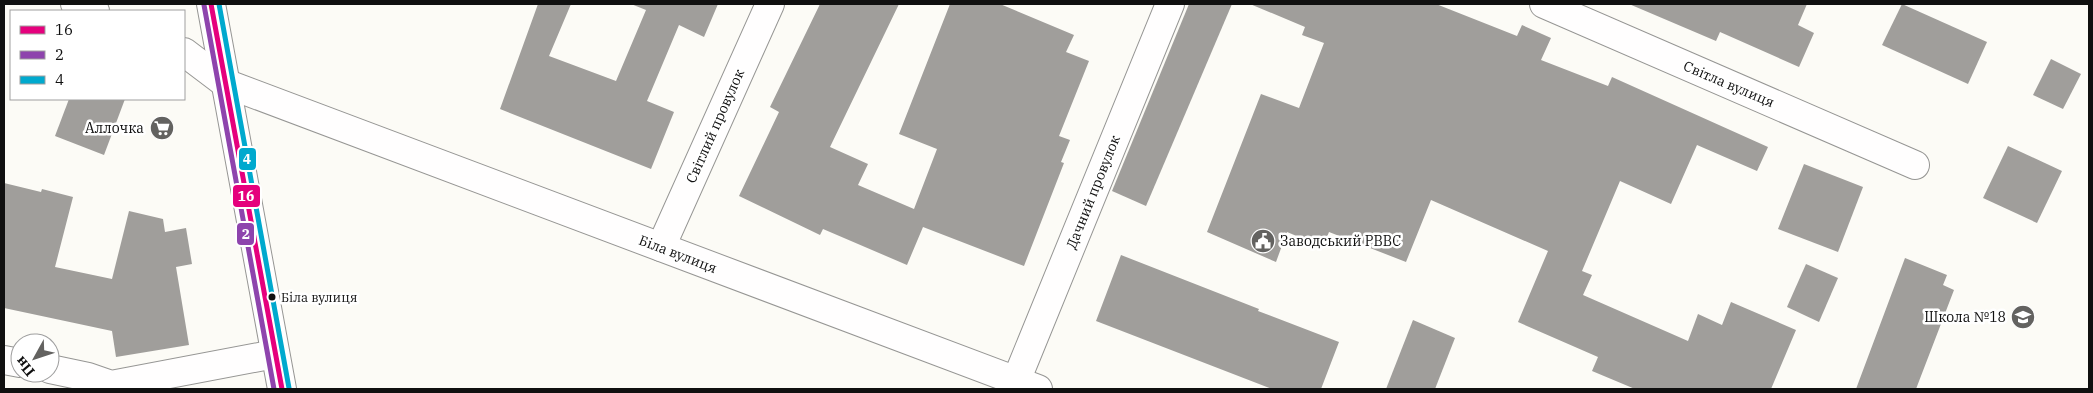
<svg xmlns="http://www.w3.org/2000/svg" width="2093" height="393" viewBox="0 0 2093 393" font-family="'IBM Plex Serif',serif">
	<style>
		.building { fill: #a09e9b }
		.lines { fill: none; stroke-linecap: round; stroke-linejoin: round }
		.minor-casing { stroke: #969694; stroke-width: 30 }
		.minor { stroke: #fffefe; stroke-width: 28 }
		.bus-1-casing { stroke: #fff; stroke-width: 9 }
		.bus-2-casing { stroke: #fff; stroke-width: 9 }
		.bus-3-casing { stroke: #fff; stroke-width: 9 }
		.bus-1 { stroke: #e5007d; stroke-width: 5 }
		.bus-2 { stroke: #8e44ad; stroke-width: 5 }
		.bus-3 { stroke: #00a9ce; stroke-width: 5 }
		.bus-dot { fill: #101010; stroke: #fff; stroke-width: 2 }
		.labels { text-anchor: middle; dominant-baseline: central; stroke-width: 5; stroke-linejoin: round; paint-order: stroke }
		.bus-label { font-size: 13px; fill: #101010; stroke: #fff; text-anchor: start }
		.street-label { font-size: 14px; fill: #101010; stroke: #fff }
		.poi-label { font-size: 14px; fill: #101010; stroke: #fff; text-anchor: end }
		.line-badge { stroke: #fff; stroke-width: 2 }
		.badge-label { font-size: 14px; text-anchor: middle; font-weight: bold; fill: #fff }
	</style>
	<rect width="100%" height="100%" fill="#fcfbf6"/>
	<g class="building">
		<path d="M538,4H571L549,56L616,81L646,10L631,4H718L704,37L679,25L647,101L674,112L651,169L500,109Z"/>
		<path d="M820,4H899L830,147L868,164L858,185L914,209L937,149L899,134L950,4H1000L1074,35L1066,52L1089,61L1059,136L1070,140L1061,162L1064,163L1024,266L923,227L907,265L823,229L820,235L739,196L779,112L770,107Z"/>
		<path d="M1189,4H1232L1146,206L1112,191Z"/>
		<path d="M1250,4H1436L1517,36L1522,25L1551,38L1541,60L1608,86L1612,77L1768,147L1757,171L1697,145L1671,204L1620,181L1582,271L1592,275L1583,295L1688,341L1698,314L1722,325L1731,302L1796,330L1771,389H1635L1592,371L1598,357L1518,322L1548,251L1431,200L1406,262L1329,232L1323,247L1287,232L1276,262L1207,232L1261,94L1299,108L1324,43L1302,35L1305,27Z"/>
		<path d="M1629,4H1807L1798,25L1814,33L1799,67L1720,32L1716,41Z"/>
		<path d="M1902,4L1987,42L1968,84L1882,45Z"/>
		<path d="M2051,59L2081,74L2063,109L2033,95Z"/>
		<path d="M69,99H125L104,155L55,136Z"/>
		<path d="M2008,146L2062,171L2037,223L1983,198Z"/>
		<path d="M1804,164L1863,187L1838,252L1778,229Z"/>
		<path d="M4,183L41,192L42,189L73,197L55,267L112,279L129,211L163,219L165,232L186,228L192,264L176,267L189,345L116,357L112,331L4,308Z"/>
		<path d="M1121,255L1259,309L1258,311L1339,342L1321,389H1272L1096,321Z"/>
		<path d="M1905,258L1947,275L1943,285L1954,290L1916,389H1856Z"/>
		<path d="M1806,264L1838,278L1819,322L1787,307Z"/>
		<path d="M1413,320L1455,338L1435,389H1386Z"/>
	</g>
	<g class="lines">
		<g class="minor-casing">
			<g id="minor">
				<path d="M75,4L95,11"/>
				<path d="M211,4L282,389"/>
				<path d="M1544,4L1915,165"/>
				<path d="M184,52L225,83L1038,389"/>
				<path d="M661,247L770,4"/>
				<path d="M4,360L20,363"/>
				<path d="M50,369L88,377L111,385L275,354"/>
				<path d="M1016,381L1170,4"/>
			</g>
		</g>
		<use href="#minor" class="minor"/>
		<g class="bus-1-casing">
			<path id="bus-1" d="M211,4L282,389"/>
		</g>
		<g class="bus-2-casing">
			<path id="bus-2" d="M204,5L274,389"/>
		</g>
		<g class="bus-3-casing">
			<path id="bus-3" d="M219,4L289,388"/>
		</g>
		<use href="#bus-1" class="bus-1"/>
		<use href="#bus-2" class="bus-2"/>
		<use href="#bus-3" class="bus-3"/>
	</g>
	<defs>
		<g id="supermarket-disc" transform="scale(1.25)"><circle r="9.5" fill="#636260" stroke="#fff"/><path d="M-6-5.5h2.5l.6 2H6L4.5 2H-2.5L-4.4-4H-6ZM-1.5 3.2a1.3 1.3 0 1 0 .1 0ZM3 3.2a1.3 1.3 0 1 0 .1 0Z" fill="#fff"/></g>
		<g id="civic-disc" transform="scale(1.25)"><circle r="9.5" fill="#636260" stroke="#fff"/><path d="M-.6-6.5H3V-4.5H.6V-3L4-1V1h2V6H-6V1h2V-1L-.6-3ZM-1.2 2.5V6h2.4V2.5Z" fill="#fff"/></g>
		<g id="school-disc" transform="scale(1.25)"><circle r="9.5" fill="#636260" stroke="#fff"/><path d="M0-5L7-2L0 1L-7-2ZM-4 1L0 2.5L4 1V4Q0 6-4 4Z" fill="#fff"/></g>
	</defs>
	<g fill-rule="evenodd">
		<use href="#supermarket-disc" x="162" y="128"/>
		<use href="#civic-disc" x="1263" y="241"/>
		<use href="#school-disc" x="2023" y="317"/>
	</g>
	<circle class="bus-dot" cx="272" cy="297" r="4.5"/>
	<g class="labels">
		<g class="bus-label">
			<text x="281" y="297">Біла вулиця</text>
		</g>
		<g class="street-label">
			<text transform="translate(1729 84) rotate(23)">Світла вулиця</text>
			<text transform="translate(715 126) rotate(-66)">Світлий провулок</text>
			<text transform="translate(1093 192) rotate(-68)">Дачний провулок</text>
			<text transform="translate(678 254) rotate(21)">Біла вулиця</text>
		</g>
		<g class="poi-label">
			<text x="144" y="128">Аллочка</text>
			<text x="1280" y="241" text-anchor="start">Заводський РВВС</text>
			<text x="2006" y="317">Школа №18</text>
		</g>
	</g>
	<g class="line-badge">
		<rect x="238" y="147" width="19" height="24" rx="5" fill="#00a9ce"/>
		<rect x="232" y="184" width="29" height="24" rx="5" fill="#e5007d"/>
		<rect x="236" y="222" width="19" height="24" rx="5" fill="#8e44ad"/>
	</g>
	<g class="badge-label">
		<text x="247" y="164">4</text>
		<text x="246" y="201">16</text>
		<text x="246" y="239">2</text>
	</g>
	<rect width="2093" height="393" fill="none" stroke="#101010" stroke-width="10"/>
	<rect x="10" y="10" width="175" height="90" fill="#ffffff" stroke="#9f9f9f"/>
	<rect x="20" y="26" width="25" height="8" fill="#e5007d" stroke="#9f9f9f"/>
	<text x="55" y="35" font-size="15" fill="#101010">16</text>
	<rect x="20" y="51" width="25" height="8" fill="#8e44ad" stroke="#9f9f9f"/>
	<text x="55" y="60" font-size="15" fill="#101010">2</text>
	<rect x="20" y="76" width="25" height="8" fill="#00a9ce" stroke="#9f9f9f"/>
	<text x="55" y="85" font-size="15" fill="#101010">4</text>
	<g transform="translate(35 358) rotate(230)"><circle r="24" fill="#ffffff" stroke="#9f9f9f"/>
	<path d="M0-4L9 19L0 12L-9 19Z" fill="#636260"/>
	<text y="-8" font-size="14" font-weight="bold" text-anchor="middle" fill="#101010">Пн</text>
	</g>
</svg>
